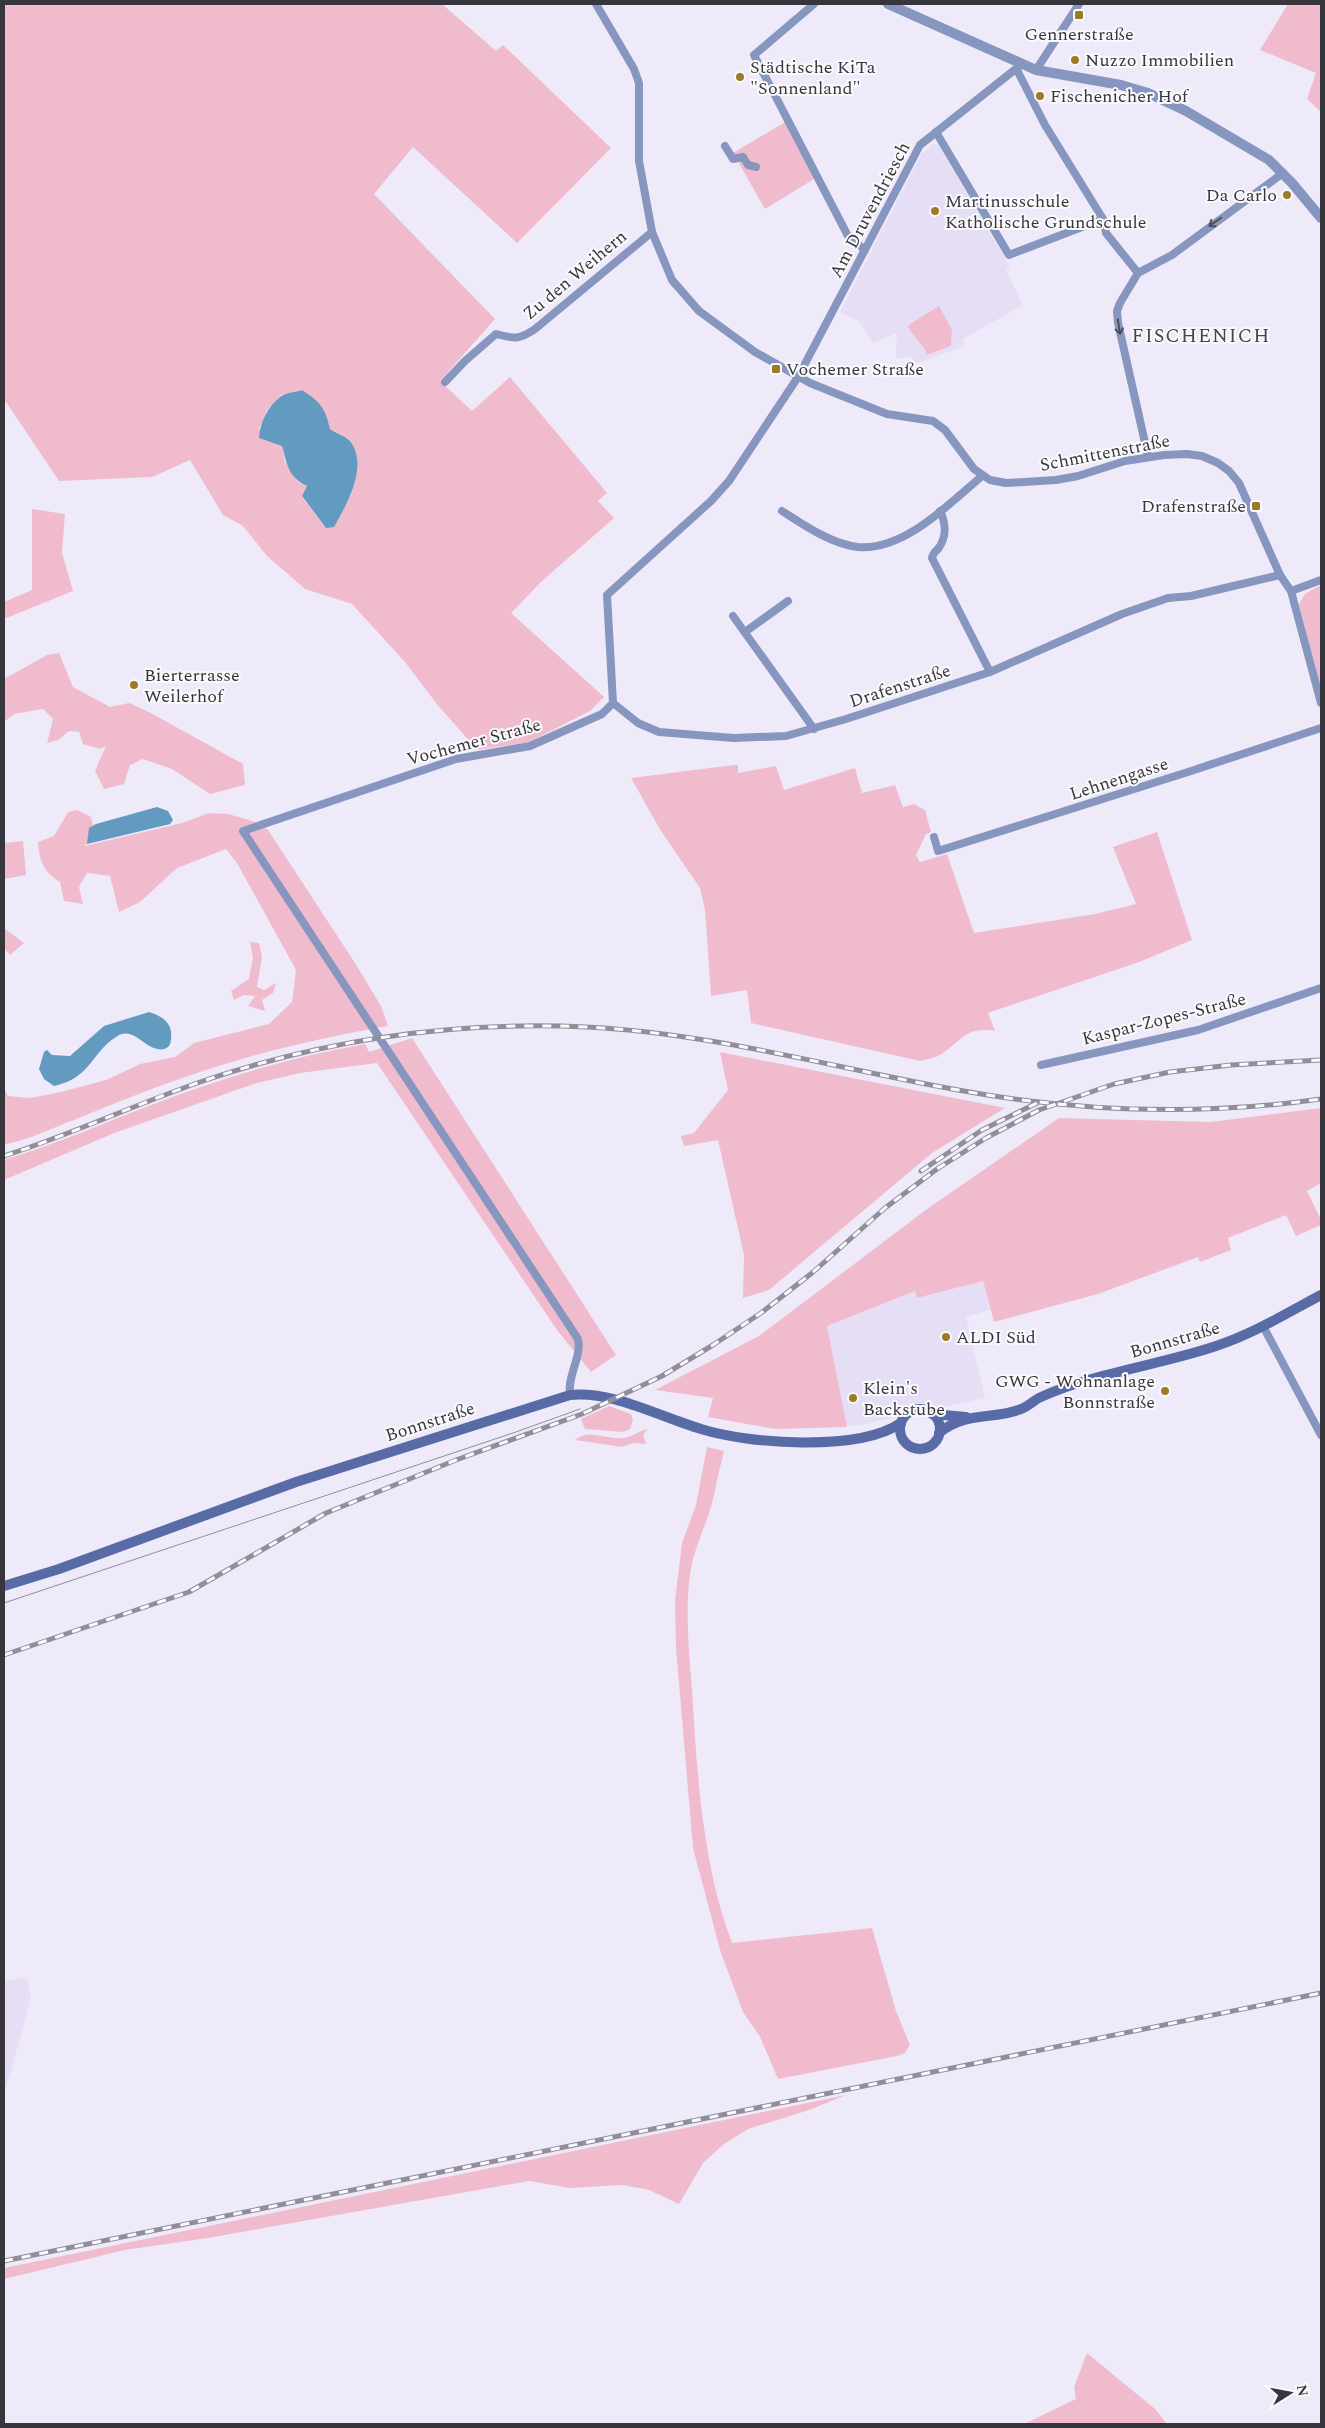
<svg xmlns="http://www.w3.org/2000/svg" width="1325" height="2428" viewBox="0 0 1325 2428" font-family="Spectral,serif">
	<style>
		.built { fill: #e5def5 }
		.green { fill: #f0bccd; fill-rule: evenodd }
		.water { fill: #639ac0 }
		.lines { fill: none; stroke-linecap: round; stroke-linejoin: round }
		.minor { stroke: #8796bf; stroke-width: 8 }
		.tertiary { stroke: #8796bf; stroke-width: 10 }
		.secondary { stroke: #586ba6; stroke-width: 10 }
		.tram { stroke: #918e99; stroke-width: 1 }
		.rail-casing { stroke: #918e99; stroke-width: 5 }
		.rail { stroke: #fafafd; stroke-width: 3; stroke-dasharray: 9; stroke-linecap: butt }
		.oneway { stroke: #4b4e5d }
		.poi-dot { fill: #9d7a25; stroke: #fafafd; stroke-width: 2 }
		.labels { text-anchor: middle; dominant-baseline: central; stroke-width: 4; stroke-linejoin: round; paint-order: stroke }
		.poi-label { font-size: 18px; fill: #37363c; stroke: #fafafd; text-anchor: start }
		.street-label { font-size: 18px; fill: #37363c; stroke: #fafafd }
		.quarter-label { font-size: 20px; letter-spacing: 1px; fill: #474350; stroke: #fafafd }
	</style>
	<rect width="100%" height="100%" fill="#eeeafa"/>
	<g class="built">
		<path d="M932,144H938L1010,267L1006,270L1023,305L963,339L965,346L915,364L911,356L896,359L897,333L873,343L859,321L840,312L921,155Z"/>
		<path d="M983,1281L990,1310L966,1317L985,1398L856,1426L846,1425L827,1326L915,1291L917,1298Z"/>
		<path d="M27,1977L31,1998L4,2096V1982Z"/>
	</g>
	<g class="green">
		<path d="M4,4H442L496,51L503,45L611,148L517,243L413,147L374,194L495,319L440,381L472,411L510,377L607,493L598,501L614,518L542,581L511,613L604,697L590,711L529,742L477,750L436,703L405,662L352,604L305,589L267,556L243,526L223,515L190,460L152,477L59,481L4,399ZM302,390C316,399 327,414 330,429L349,439C364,473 353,505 326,528L302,497L307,486L298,482L285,462L282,446L259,429L267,410L281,395Z"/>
		<path d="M1288,4H1321V112L1307,99L1316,73L1260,50Z"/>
		<path d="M785,122L814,179L765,209L733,153Z"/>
		<path d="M939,306L952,330L951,346L927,355C924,345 914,337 908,327L910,324Z"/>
		<path d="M32,509L65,514L62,553L73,591L4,619V602L32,590Z"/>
		<path d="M1321,585V688L1299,604L1305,594Z"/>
		<path d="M59,653L73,687L110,707L129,703L149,712L243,764L245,785L210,794L172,769L143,759L130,765L124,784L104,789L95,771L106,746L100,749L83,744L79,732L69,731L58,740L47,743L53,719L43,709L14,714L4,722V679L47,655Z"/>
		<path d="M734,765H738V773L776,766L784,790L855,768L862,793L895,785L903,807L914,804L925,810L931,832L926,834L916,855L920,862L947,854L974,933L1095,914L1136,904L1113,847L1157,832L1192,940L1139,962L988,1013L995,1031C967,1026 963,1039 943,1053C937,1058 928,1059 920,1061L751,1023L747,990L711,996L705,910L700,888L661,831L631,778Z"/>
		<path d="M77,810L91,817L95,834L84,846L182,823L209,813L228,814L253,821L268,830L355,963L381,1006L388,1026C325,1037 263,1051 203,1071C144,1090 87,1115 29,1138L4,1145V1088L8,1096L30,1098L61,1092L106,1080L140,1064L175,1057L194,1043L269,1024L292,1002L296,970L237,863L226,849L177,868L140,902L119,912L110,876L87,873L79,887L83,904L64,901L60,882C44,873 39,860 38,842L54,836L68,812Z"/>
		<path d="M23,841L26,875L4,879V843Z"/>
		<path d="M4,928L24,943L10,955L4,948Z"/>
		<path d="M250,942L259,943L262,957L257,987L264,990L276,983L273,993L262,1000L265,1011L248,1006L255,996L244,995L234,1000L231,991L249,979L253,958Z"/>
		<path d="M412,1038L616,1355L591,1372L557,1330L377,1063L300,1073L257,1083L114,1133L4,1180V1160C60,1143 113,1119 167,1099C232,1075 297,1056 365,1044L369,1052Z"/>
		<path d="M720,1052L1005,1108L932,1153L769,1290L743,1298L744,1255L718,1140L684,1146L681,1136L694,1133L728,1090Z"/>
		<path d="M1321,1108V1183L1307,1191L1321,1220V1225L1296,1236L1286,1215L1228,1238L1231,1250L1200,1262L1198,1257L1098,1294L994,1322L983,1281L917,1298L915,1291L827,1326L847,1427L775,1429L708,1417L713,1398L655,1390L759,1336L927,1209L1059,1118L1211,1122Z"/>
		<path d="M609,1406L631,1414L633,1421L630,1429L623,1432L585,1429L581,1419Z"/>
		<path d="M648,1429L643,1435L646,1444L633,1443L622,1447L575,1440C590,1428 605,1440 622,1438C632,1438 639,1430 648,1429Z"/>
		<path d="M707,1447L724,1451C719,1470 716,1488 711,1507C704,1530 693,1551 690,1575C685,1613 689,1652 692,1689C697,1773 702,1863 732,1943L872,1928L896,2011L910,2045L905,2053L897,2056L778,2079L760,2037L743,2012L721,1953L693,1848L676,1648L675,1601L682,1543L696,1505Z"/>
		<path d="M846,2095L809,2110L748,2129L724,2144L703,2163L679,2204L649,2190L623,2185L570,2188L529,2181L208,2238L125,2250L4,2279V2268Z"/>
		<path d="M1087,2353L1155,2409L1167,2424H1024L1076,2399L1074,2387Z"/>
	</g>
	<g class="water">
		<path d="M302,390C320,402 325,407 330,429C335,433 346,436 350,441C369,466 347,504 334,527L326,528L302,496L307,486C288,477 287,464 282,446L259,438C260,422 268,406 280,397C284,393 296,392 302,390Z"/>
		<path d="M157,807L168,811L173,820L170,824L87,844L89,828L96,824Z"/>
		<path d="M149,1012C162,1016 173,1023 171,1038C171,1043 170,1047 164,1049C145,1053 135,1024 116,1037C91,1053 91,1078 54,1086L44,1079L39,1069L44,1052L47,1050L52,1055L70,1056L104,1026Z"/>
	</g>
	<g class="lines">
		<g class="minor">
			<path d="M596,4L634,69L639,83V161L652,232L672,280L699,311L755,352L810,383L887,414L933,421L945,430L974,469L990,480L1006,483L1056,480L1078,476L1125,461L1164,455L1187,454L1202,456L1218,463L1229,471L1239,483L1280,575L1291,591L1321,703"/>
			<path d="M814,4L754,55L848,236L865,250"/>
			<path d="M1017,70L1045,125L1103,219L1106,233L1138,273"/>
			<path d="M1036,70L1079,4"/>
			<path d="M936,132L1009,255L1103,219"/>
			<path d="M725,146L733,159L743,157L748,165L756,167"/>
			<path d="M445,382L465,361L496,334C515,339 519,340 535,329L652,232"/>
			<path d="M1148,456L1118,323L1117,311L1120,303L1138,273L1172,255L1283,173"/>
			<path d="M782,511C804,525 831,544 858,547C904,551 949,504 982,476"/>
			<path d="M940,511C946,523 947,537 938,549C935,552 933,553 932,558L990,672"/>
			<path d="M1291,591L1321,580"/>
			<path d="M733,616L814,729"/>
			<path d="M745,632L788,601"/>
			<path d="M613,703L638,723L659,732L734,738L786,736L846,719L990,672L1122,614L1168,598L1191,596L1280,575"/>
			<path d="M934,837L938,851L1188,772L1321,728"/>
			<path d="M1041,1065L1198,1030L1321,988"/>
			<path d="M1263,1326L1321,1435"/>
			<path d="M570,1395C567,1376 582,1357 578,1339L243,831L456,759L530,746L602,714L613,703L607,595L711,501L729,481L798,377L920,145L1022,64"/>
		</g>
		<path class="tertiary" d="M888,4L1036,70L1121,85L1148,93L1186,111L1269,160L1292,183L1321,218"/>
		<g class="secondary">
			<circle cx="920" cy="1429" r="20"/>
			<path d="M932,1414L966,1417"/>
			<path d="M939,1433C965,1411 995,1420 1021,1409C1029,1406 1034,1400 1041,1397C1094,1373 1160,1365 1216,1346C1253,1334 1287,1313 1321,1295"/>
			<path d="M4,1586L59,1569L296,1482L570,1395C611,1390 660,1417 701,1429C749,1444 858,1452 901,1423"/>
		</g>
		<path class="tram" d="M4,1603L513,1433L580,1409"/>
		<g class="rail-casing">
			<g id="rail">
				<path d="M4,1156C73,1134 138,1103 206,1080C328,1039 457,1021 586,1027C712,1033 834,1068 958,1090C1079,1112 1200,1116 1321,1099"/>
				<path d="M921,1171L982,1130L1037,1103"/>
				<path d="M4,1655L189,1592L326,1513L456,1460L582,1414L662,1376L713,1345L761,1313L812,1273L885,1208L937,1169L986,1138L1039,1110L1114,1084L1170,1072L1231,1065L1321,1060"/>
				<path d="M4,2261L1321,1993"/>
			</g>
		</g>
		<use href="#rail" class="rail"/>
	</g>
	<defs><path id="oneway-shaft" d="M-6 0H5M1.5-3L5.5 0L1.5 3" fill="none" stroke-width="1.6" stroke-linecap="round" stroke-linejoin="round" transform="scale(1.25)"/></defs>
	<g class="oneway">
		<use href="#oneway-shaft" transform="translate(1215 222) rotate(145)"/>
		<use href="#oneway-shaft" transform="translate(1119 327) rotate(81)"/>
	</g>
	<g class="poi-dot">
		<rect x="1074" y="10" width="10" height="10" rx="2.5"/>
		<circle cx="1075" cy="60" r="5"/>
		<circle cx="740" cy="77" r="5"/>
		<circle cx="1040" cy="96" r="5"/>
		<circle cx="1287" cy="195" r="5"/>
		<circle cx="935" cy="211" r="5"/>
		<rect x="771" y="364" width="10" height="10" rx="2.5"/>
		<rect x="1251" y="501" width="10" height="10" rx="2.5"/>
		<circle cx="134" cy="685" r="5"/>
		<circle cx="946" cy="1337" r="5"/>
		<circle cx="1165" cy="1391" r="5"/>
		<circle cx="853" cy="1398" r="5"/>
	</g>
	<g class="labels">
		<g class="poi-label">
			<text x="1079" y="34" text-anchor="middle">Gennerstraße</text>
			<text x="1085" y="60">Nuzzo Immobilien</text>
			<text x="750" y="67">Städtische KiTa<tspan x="750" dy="21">"Sonnenland"</tspan></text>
			<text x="1050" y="96">Fischenicher Hof</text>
			<text x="1277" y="195" text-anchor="end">Da Carlo</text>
			<text x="945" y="201">Martinusschule<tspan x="945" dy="21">Katholische Grundschule</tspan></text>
			<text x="786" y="369">Vochemer Straße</text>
			<text x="1246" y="506" text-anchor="end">Drafenstraße</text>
			<text x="144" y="675">Bierterrasse<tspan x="144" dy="21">Weilerhof</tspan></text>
			<text x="956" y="1337">ALDI Süd</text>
			<text x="1155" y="1381" text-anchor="end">GWG - Wohnanlage<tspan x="1155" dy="21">Bonnstraße</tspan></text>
			<text x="863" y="1388">Klein's<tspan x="863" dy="21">Backstube</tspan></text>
		</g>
		<g class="street-label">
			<text transform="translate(870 210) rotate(-62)">Am Druvendriesch</text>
			<text transform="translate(575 275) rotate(-40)">Zu den Weihern</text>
			<text transform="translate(1105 453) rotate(-11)">Schmittenstraße</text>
			<text transform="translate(900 686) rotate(-18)">Drafenstraße</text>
			<text transform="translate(474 742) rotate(-15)">Vochemer Straße</text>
			<text transform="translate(1119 779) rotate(-18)">Lehnengasse</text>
			<text transform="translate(1164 1019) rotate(-14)">Kaspar-Zopes-Straße</text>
			<text transform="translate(1175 1340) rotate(-16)">Bonnstraße</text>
			<text transform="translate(430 1422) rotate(-18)">Bonnstraße</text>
		</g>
		<g class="quarter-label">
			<text x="1201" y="336">FISCHENICH</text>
		</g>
	</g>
	<rect width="1325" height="2428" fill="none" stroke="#37363c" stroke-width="10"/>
	<g transform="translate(1290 2393) rotate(79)" stroke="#fafafd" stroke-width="4" paint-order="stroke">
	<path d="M0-4L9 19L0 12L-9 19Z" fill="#37363c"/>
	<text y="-8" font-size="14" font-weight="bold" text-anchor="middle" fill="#37363c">N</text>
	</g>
</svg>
